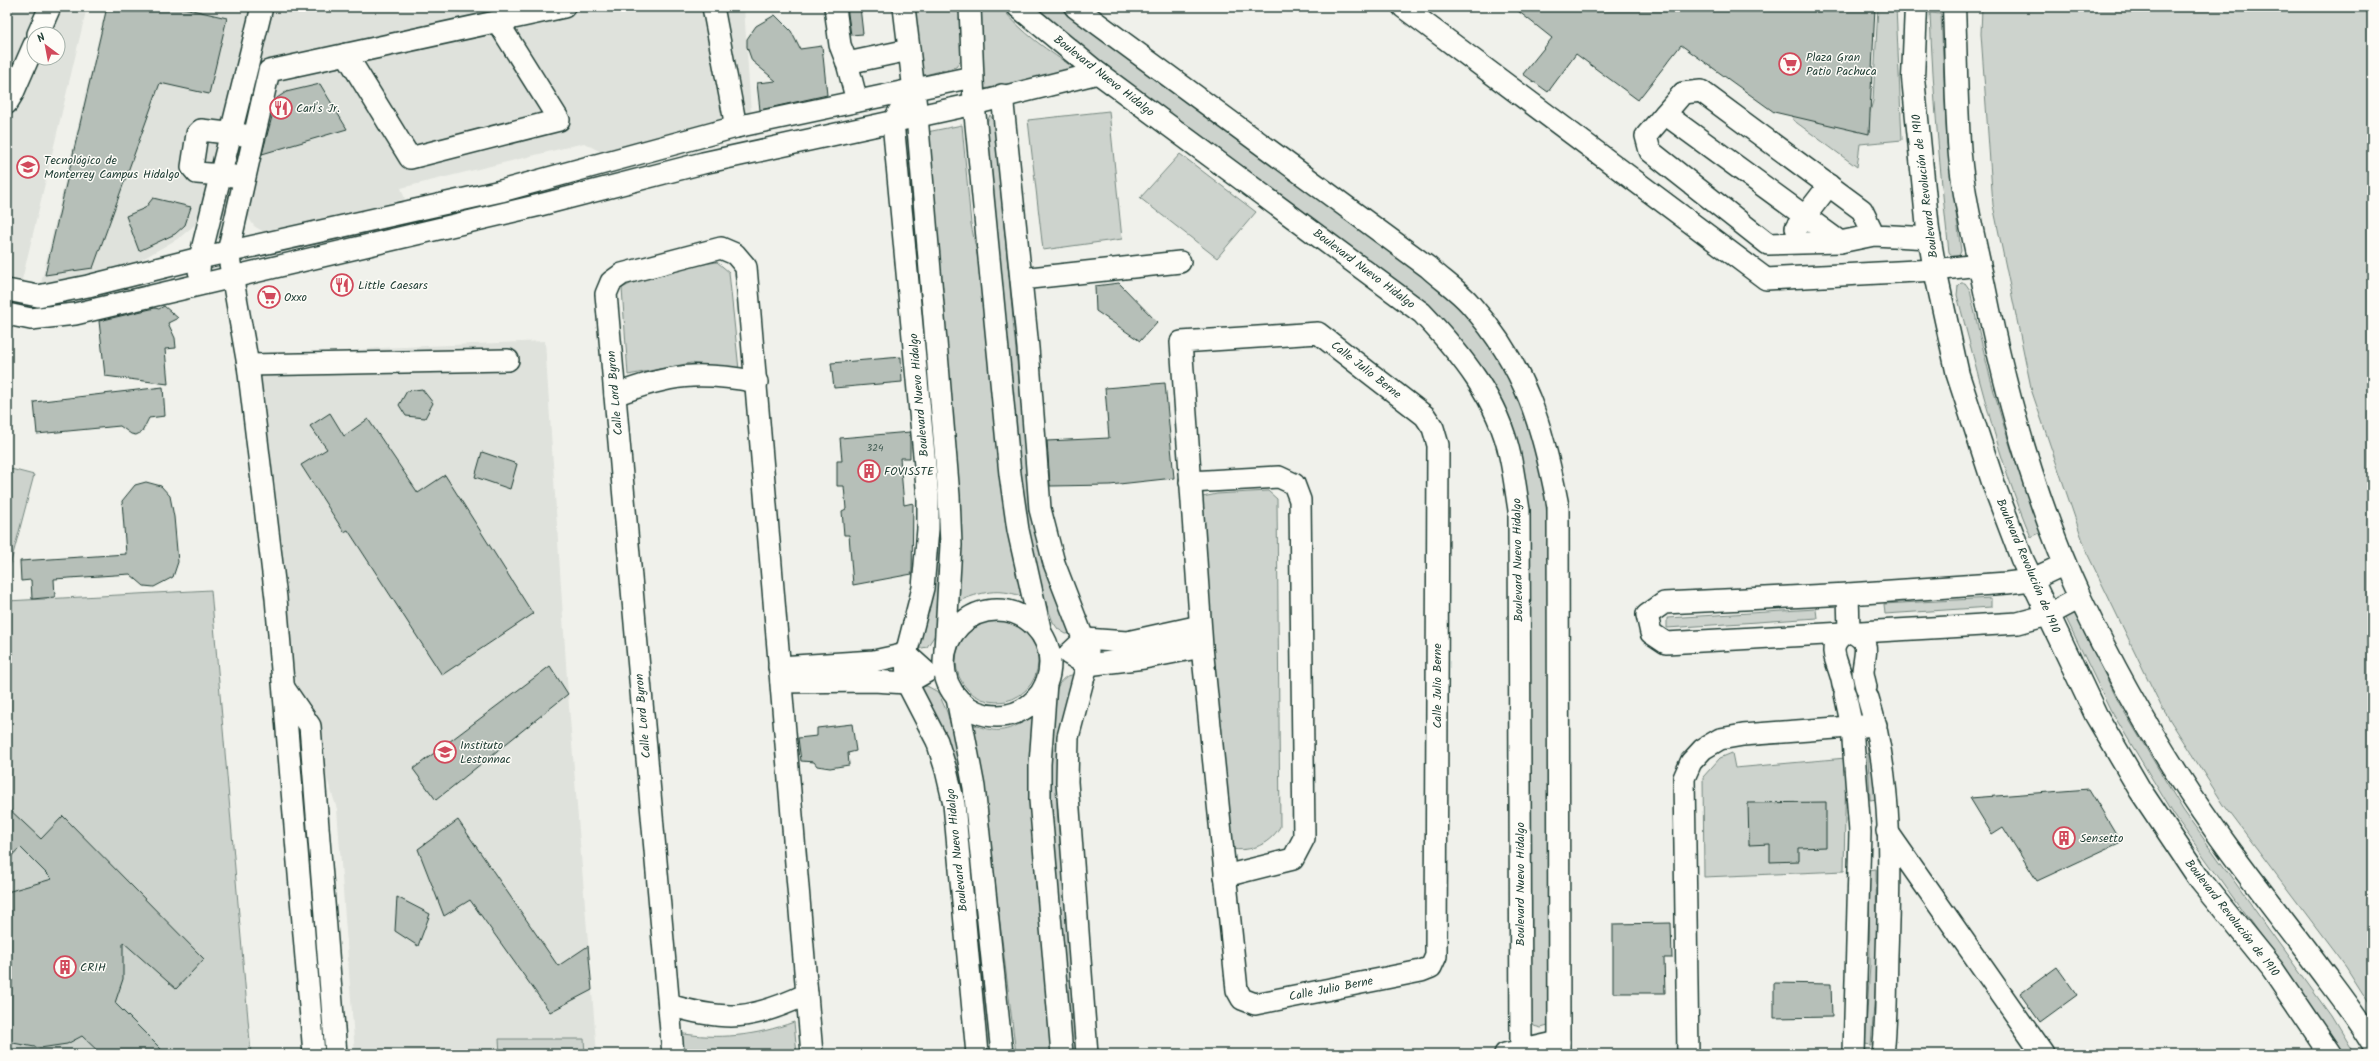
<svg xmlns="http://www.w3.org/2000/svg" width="2379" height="1061" viewBox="0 0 2379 1061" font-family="Kalam,sans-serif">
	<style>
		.built { fill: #dfe2dc; fill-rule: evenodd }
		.green { fill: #cdd3cd; stroke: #768880 }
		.building { fill: #b6bfb8; stroke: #1f3d34 }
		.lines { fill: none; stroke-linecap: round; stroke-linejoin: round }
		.minor-casing { stroke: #1f3d34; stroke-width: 24 }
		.major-casing { stroke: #1f3d34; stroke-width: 25 }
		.minor { stroke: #fdfcf7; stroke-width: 21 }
		.major { stroke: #fdfcf7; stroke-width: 22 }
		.labels { text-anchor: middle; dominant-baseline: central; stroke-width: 3; stroke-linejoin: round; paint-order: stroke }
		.number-label { font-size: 10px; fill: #455e55 }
		.poi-label { font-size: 12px; fill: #1f3d34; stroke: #fdfcf7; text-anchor: start }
		.street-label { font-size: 12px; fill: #1f3d34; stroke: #fdfcf7 }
	</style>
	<rect width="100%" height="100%" fill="#f0f1eb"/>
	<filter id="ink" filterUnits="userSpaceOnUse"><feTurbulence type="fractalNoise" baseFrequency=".025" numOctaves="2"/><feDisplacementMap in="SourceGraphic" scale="8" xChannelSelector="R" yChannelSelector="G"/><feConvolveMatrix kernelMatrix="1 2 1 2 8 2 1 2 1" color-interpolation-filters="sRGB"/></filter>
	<g filter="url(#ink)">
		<g class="built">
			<path d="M7,7H87L22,280L7,277ZM34,34H58V58H34Z"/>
			<path d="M106,7H744L751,114L601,152L584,143L401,188L405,199L267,234L254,226L246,214L203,218L179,238L139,261L93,275L41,283Z"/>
			<path d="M545,341L568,694L597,1054H355L337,809L292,671L249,359L381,348Z"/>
		</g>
		<g class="green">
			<path d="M909,7H961L963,58L956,67L921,76Z"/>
			<path d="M979,7H1001C1022,33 1048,51 1076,69L984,89Z"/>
			<path d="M1029,7H1058L1414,268L1451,300L1484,334L1505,366L1540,453L1551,551V1019L1548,1026L1541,1028L1534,1026L1530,1018L1528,554L1487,378L1468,349L1436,315L1402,285L1071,41Z"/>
			<path d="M1878,7H1896L1902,140L1860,144L1857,167L1793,120L1792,113L1866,126L1873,101Z"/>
			<path d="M1982,7H2372V1008L2346,967L2224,805L2161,706L2087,553L2032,392L1993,205L1981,34Z"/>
			<path d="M1930,13L1941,14L1947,144L1961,251L1958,258H1953L1949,252C1940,172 1933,93 1930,13Z"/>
			<path d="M1109,111L1122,239L1043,250L1028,120Z"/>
			<path d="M990,115L994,121L1030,497L1035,533L1073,633L1066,634L1058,629L1053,622L1038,582L1021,497L987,122Z"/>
			<path d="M962,125L971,224L985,293L1002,482L1021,596C998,588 981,592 959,601L957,494L927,132Z"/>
			<path d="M910,135L942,503L935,635L927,647L917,649L928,596L901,137Z"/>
			<path d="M1180,154L1256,212L1217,258L1140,198Z"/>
			<path d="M717,262L729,272L739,370L691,363L628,375L622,288C647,274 688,266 717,262Z"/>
			<path d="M1961,283H1965L1970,290C1987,373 2009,454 2042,532L2031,537C1998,459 1979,377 1957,295L1958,286Z"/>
			<path d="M7,468L34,475L7,577Z"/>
			<path d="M1268,491L1277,499L1280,827C1267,847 1248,853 1225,848L1193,499L1217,494Z"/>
			<path d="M211,590L251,1054H7V601Z"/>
			<path d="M1991,598V607L1885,614L1884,604Z"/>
			<path d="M1816,609L1817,618L1667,628V618Z"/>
			<path d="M2073,610L2119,703L2183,810L2331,1016L2354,1054H2340L2290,977L2174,815L2110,709L2064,614Z"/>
			<circle cx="997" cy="661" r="41"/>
			<path d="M1076,674L1059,760L1057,808L1079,1054H1072L1049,811V767L1056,691C1060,680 1064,676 1076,674Z"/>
			<path d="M927,686L938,692L947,712L960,757L969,801L991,1054H984L961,804L920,687Z"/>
			<path d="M1033,717L1053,1054H1016L983,784L972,724C1000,735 1007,731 1033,717Z"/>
			<path d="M1867,737H1873L1877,799L1870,800Z"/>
			<path d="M1732,753L1735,768L1846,758L1844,871L1704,877L1703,777L1720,758Z"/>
			<path d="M1876,869L1877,965L1871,1045L1865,1044L1870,965L1869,870Z"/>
			<path d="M794,1022L797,1054H680L678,1033C719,1040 755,1036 794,1022Z"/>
			<path d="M499,1039H584L585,1054H500Z"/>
		</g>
		<g class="building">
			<path d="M107,7H179L227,18L209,94L160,83L93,268L45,275Z"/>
			<path d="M847,7H860L863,34L851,35Z"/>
			<path d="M1513,7H1875L1869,134L1774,112L1681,45L1638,100L1576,54L1548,92L1523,74L1552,38Z"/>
			<path d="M775,15L791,31L800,49L822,46L827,95L760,110L757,83L776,81L752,61L747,47V39L756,26Z"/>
			<path d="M320,84L347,129L262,154L277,98L286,92Z"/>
			<path d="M153,198L191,207L185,225L175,234L139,251L126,216L145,208Z"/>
			<path d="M1119,283L1157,322L1140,341L1096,311L1095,286Z"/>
			<path d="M164,306L178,318L168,323L175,338L176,348L165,349L168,384L105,376L99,321L155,308L159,309Z"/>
			<path d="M901,357L902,382L834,388L831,363Z"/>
			<path d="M1165,383L1174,478L1110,485L1050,486L1047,441L1109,438L1105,388Z"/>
			<path d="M163,387L165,416L149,418L142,432L136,435L131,434L120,426L37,434L34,402Z"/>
			<path d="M422,389L433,403L425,418L406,416L399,405L407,391Z"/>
			<path d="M330,413L344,436L368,419L418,493L445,475L533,614L442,675L348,530L344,532L301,465L327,449L310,426Z"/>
			<path d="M910,432V458H900L904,505L913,503L912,574L853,585L849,535H844L842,511L846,509L844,486H837V461H842L840,438Z"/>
			<path d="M482,452L517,464L510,489L475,477Z"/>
			<path d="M146,482L161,486L170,496L174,517L178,562L173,577L154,587L144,586L130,574L54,579L55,597L32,599L31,580L21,581L20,561L126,554L122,501L135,485Z"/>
			<path d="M550,666L568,694L436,800L413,769Z"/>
			<path d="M852,724L856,751L848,753L849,765L830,768L817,766L814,762L801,761L798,738L817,736V728Z"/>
			<path d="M2089,789L2121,842L2037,881L2003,827L1992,834L1970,798Z"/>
			<path d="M1826,802V847L1799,848V861L1770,862V844L1749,845L1748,803Z"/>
			<path d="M7,807L41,839L63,816L204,959L176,989L123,942V979L115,1003L166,1054H101L82,1036L67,1044L40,1048L13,1043L7,1040V892L52,879L20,847L7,861Z"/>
			<path d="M458,820L558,966L588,946L592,990L550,1012L470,900L444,916L418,849Z"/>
			<path d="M397,897L430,914L418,946L395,931Z"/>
			<path d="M1671,923L1672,958H1664L1665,993H1613V924Z"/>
			<path d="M2057,967L2077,995L2040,1022L2020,994Z"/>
			<path d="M1774,983L1831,984L1832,1017L1774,1018Z"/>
		</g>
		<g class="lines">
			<g class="minor-casing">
				<g id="minor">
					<path d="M713,7L736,127"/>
					<path d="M835,7L840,45L847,63L857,101"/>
					<path d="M904,7L917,116L949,496L951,545L945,650"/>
					<path d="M970,7L974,104L1010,474L1018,530L1041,633"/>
					<path d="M1018,7L1098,73L1422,313C1461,354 1498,399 1510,456C1514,474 1516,492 1519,510L1521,1054"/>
					<path d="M1075,7L1428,267C1442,280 1459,291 1471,305C1526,367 1543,427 1558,506L1559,1054"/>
					<path d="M1403,7L1766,279L1935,270L1979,265"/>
					<path d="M38,34L50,7"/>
					<path d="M346,54L410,158L559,120L497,21"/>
					<path d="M847,63L909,50"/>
					<path d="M1002,95L1028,348L1040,509L1054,563L1088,651L1087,665L1068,737L1067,782L1087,1054"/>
					<path d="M7,103L13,93L34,45"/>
					<path d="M900,110L893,122L928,498V529L923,588L906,654L907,683L937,741L946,770L954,804L977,1054"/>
					<path d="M1665,114L1840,242"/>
					<path d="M234,176L197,173L192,167L197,134L201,130L244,135"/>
					<path d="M1796,228L1829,185"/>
					<path d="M1874,235L1862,210L1701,91L1683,93L1646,136L1650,151L1768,244L1840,242L1874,235L1930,238"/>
					<path d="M199,271L200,258L262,7"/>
					<path d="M1021,279L1180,262"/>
					<path d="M7,290L38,296L88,286L200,258L501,191L736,127L972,77"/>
					<path d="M7,314L31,319L75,314L540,205L703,163L974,104L1098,73"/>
					<path d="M1318,333L1425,416L1433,428L1438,445L1436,956L1431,967L1421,971L1255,1004L1242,999L1237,990L1202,647L1181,342Z"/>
					<path d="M248,365L508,360"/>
					<path d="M615,395C670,374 699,371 757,382"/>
					<path d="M1190,482L1279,477L1294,484L1300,500L1304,838L1293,859L1225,876"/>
					<path d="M2065,564L2031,580L2007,583L1848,594L1664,603L1647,615L1651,633L1666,643L2018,623L2048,615L2080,598"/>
					<path d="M1848,594L1849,631"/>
					<circle cx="997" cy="663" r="53"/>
					<path d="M1200,626L1127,642L1085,639L1069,654L1087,665L1144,658L1202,647"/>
					<path d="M779,667L874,661L906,654L926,672L907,683L873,681L781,682"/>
					<path d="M1046,683L1040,764V800L1062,1054"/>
					<path d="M1843,685C1840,661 1821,646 1849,631C1872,641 1865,651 1863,671C1863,676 1865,682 1866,687"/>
					<path d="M284,688L310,726L336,1054"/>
					<path d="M1845,694L1852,727L1860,832L1854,1054"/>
					<path d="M957,698L974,787L1002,1054"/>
					<path d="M1868,698C1893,780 1890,869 1887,954C1886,987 1887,1021 1883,1054"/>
					<path d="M1887,831L2043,1054"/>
					<path d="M669,1005C727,1022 752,1020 807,994"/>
					<path d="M314,1054L276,598L248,365L228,252L269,71L564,7"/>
					<path d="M673,1054L606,294L611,282L622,274L721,248L735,254L746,267L812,1054"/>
					<path d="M1505,1054L1559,1042"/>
					<path d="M1688,1054L1684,778L1691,762L1703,749L1720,739L1743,735L1876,725"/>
				</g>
			</g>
			<g class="major-casing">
				<g id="major">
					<path d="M1916,7L1913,78L1928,230L1935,270L1958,375L1995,488L2022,559L2096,715L2140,790L2201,881L2273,970L2330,1054"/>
					<path d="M1954,7C1956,56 1956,107 1960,156C1964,200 1975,243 1984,286C2005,392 2034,499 2080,598C2109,659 2143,721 2180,778C2222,844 2272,905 2319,968C2337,992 2356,1016 2372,1043"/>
				</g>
			</g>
			<use href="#minor" class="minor"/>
			<use href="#major" class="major"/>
		</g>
	</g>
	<defs>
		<g id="supermarket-ring" transform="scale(1.15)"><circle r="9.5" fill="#fdfcf7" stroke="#d1495b" stroke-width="1.5"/><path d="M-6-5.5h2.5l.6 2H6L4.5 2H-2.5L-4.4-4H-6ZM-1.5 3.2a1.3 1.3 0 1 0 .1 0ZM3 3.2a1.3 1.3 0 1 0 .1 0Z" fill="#d1495b"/></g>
		<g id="restaurant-ring" transform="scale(1.15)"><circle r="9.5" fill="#fdfcf7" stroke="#d1495b" stroke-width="1.5"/><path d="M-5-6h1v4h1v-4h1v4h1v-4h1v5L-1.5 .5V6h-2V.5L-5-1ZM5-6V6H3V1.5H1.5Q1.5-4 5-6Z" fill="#d1495b"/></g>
		<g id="university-ring" transform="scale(1.15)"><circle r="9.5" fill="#fdfcf7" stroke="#d1495b" stroke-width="1.5"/><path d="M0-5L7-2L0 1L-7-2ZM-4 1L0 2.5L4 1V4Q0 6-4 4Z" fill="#d1495b"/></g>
		<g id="building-ring" transform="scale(1.15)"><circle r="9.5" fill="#fdfcf7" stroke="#d1495b" stroke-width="1.5"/><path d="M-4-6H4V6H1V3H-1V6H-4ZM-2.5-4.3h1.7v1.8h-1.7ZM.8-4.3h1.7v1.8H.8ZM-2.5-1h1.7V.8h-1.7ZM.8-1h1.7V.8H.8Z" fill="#d1495b"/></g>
		<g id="school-ring" transform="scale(1.15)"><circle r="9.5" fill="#fdfcf7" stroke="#d1495b" stroke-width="1.5"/><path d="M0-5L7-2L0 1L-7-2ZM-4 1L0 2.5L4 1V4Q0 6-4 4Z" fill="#d1495b"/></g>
	</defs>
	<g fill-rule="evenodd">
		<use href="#supermarket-ring" x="1790" y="64"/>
		<use href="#restaurant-ring" x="281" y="108"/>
		<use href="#university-ring" x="28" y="167"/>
		<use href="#restaurant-ring" x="342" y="285"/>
		<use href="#supermarket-ring" x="269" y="297"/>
		<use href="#building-ring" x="869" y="471"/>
		<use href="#school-ring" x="445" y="752"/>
		<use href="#building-ring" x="2064" y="838"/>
		<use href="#building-ring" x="65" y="967"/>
	</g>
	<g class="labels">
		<g class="number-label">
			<text x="875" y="448">324</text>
		</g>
		<g class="poi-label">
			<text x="1806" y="57">Plaza Gran<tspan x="1806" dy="14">Patio Pachuca</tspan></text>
			<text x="296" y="108">Carl's Jr.</text>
			<text x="44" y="160">Tecnológico de<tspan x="44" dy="14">Monterrey Campus Hidalgo</tspan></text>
			<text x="358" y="285">Little Caesars</text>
			<text x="284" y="297">Oxxo</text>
			<text x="884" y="471">FOVISSTE</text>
			<text x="460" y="745">Instituto<tspan x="460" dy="14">Lestonnac</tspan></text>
			<text x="2080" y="838">Sensetto</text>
			<text x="80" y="967">CRIH</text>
		</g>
		<g class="street-label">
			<text transform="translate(1104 76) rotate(38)">Boulevard Nuevo Hidalgo</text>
			<text transform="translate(1925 186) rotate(-97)">Boulevard Revolución de 1910</text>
			<text transform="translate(1364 269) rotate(37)">Boulevard Nuevo Hidalgo</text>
			<text transform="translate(1366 370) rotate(38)">Calle Julio Berne</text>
			<text transform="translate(615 393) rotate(-95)">Calle Lord Byron</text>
			<text transform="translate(919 395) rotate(-95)">Boulevard Nuevo Hidalgo</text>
			<text transform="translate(1518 560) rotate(-91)">Boulevard Nuevo Hidalgo</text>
			<text transform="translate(2028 566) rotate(67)">Boulevard Revolución de 1910</text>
			<text transform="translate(1437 686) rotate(-90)">Calle Julio Berne</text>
			<text transform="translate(643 716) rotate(-95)">Calle Lord Byron</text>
			<text transform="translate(957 850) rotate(-96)">Boulevard Nuevo Hidalgo</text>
			<text transform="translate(1520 884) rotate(-90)">Boulevard Nuevo Hidalgo</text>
			<text transform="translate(2232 918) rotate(52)">Boulevard Revolución de 1910</text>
			<text transform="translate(1331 989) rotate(-11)">Calle Julio Berne</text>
		</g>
	</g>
	<rect width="2379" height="1061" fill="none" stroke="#fdfcf7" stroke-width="24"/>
	<rect x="12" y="12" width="2355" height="1037" fill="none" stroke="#1f3d34" stroke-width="1.5" filter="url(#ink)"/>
	<g transform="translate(46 46) rotate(328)"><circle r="19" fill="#fdfcf7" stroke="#a4b0a9"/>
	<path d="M0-3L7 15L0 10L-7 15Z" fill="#d1495b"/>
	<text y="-6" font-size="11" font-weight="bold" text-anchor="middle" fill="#1f3d34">N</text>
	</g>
</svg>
